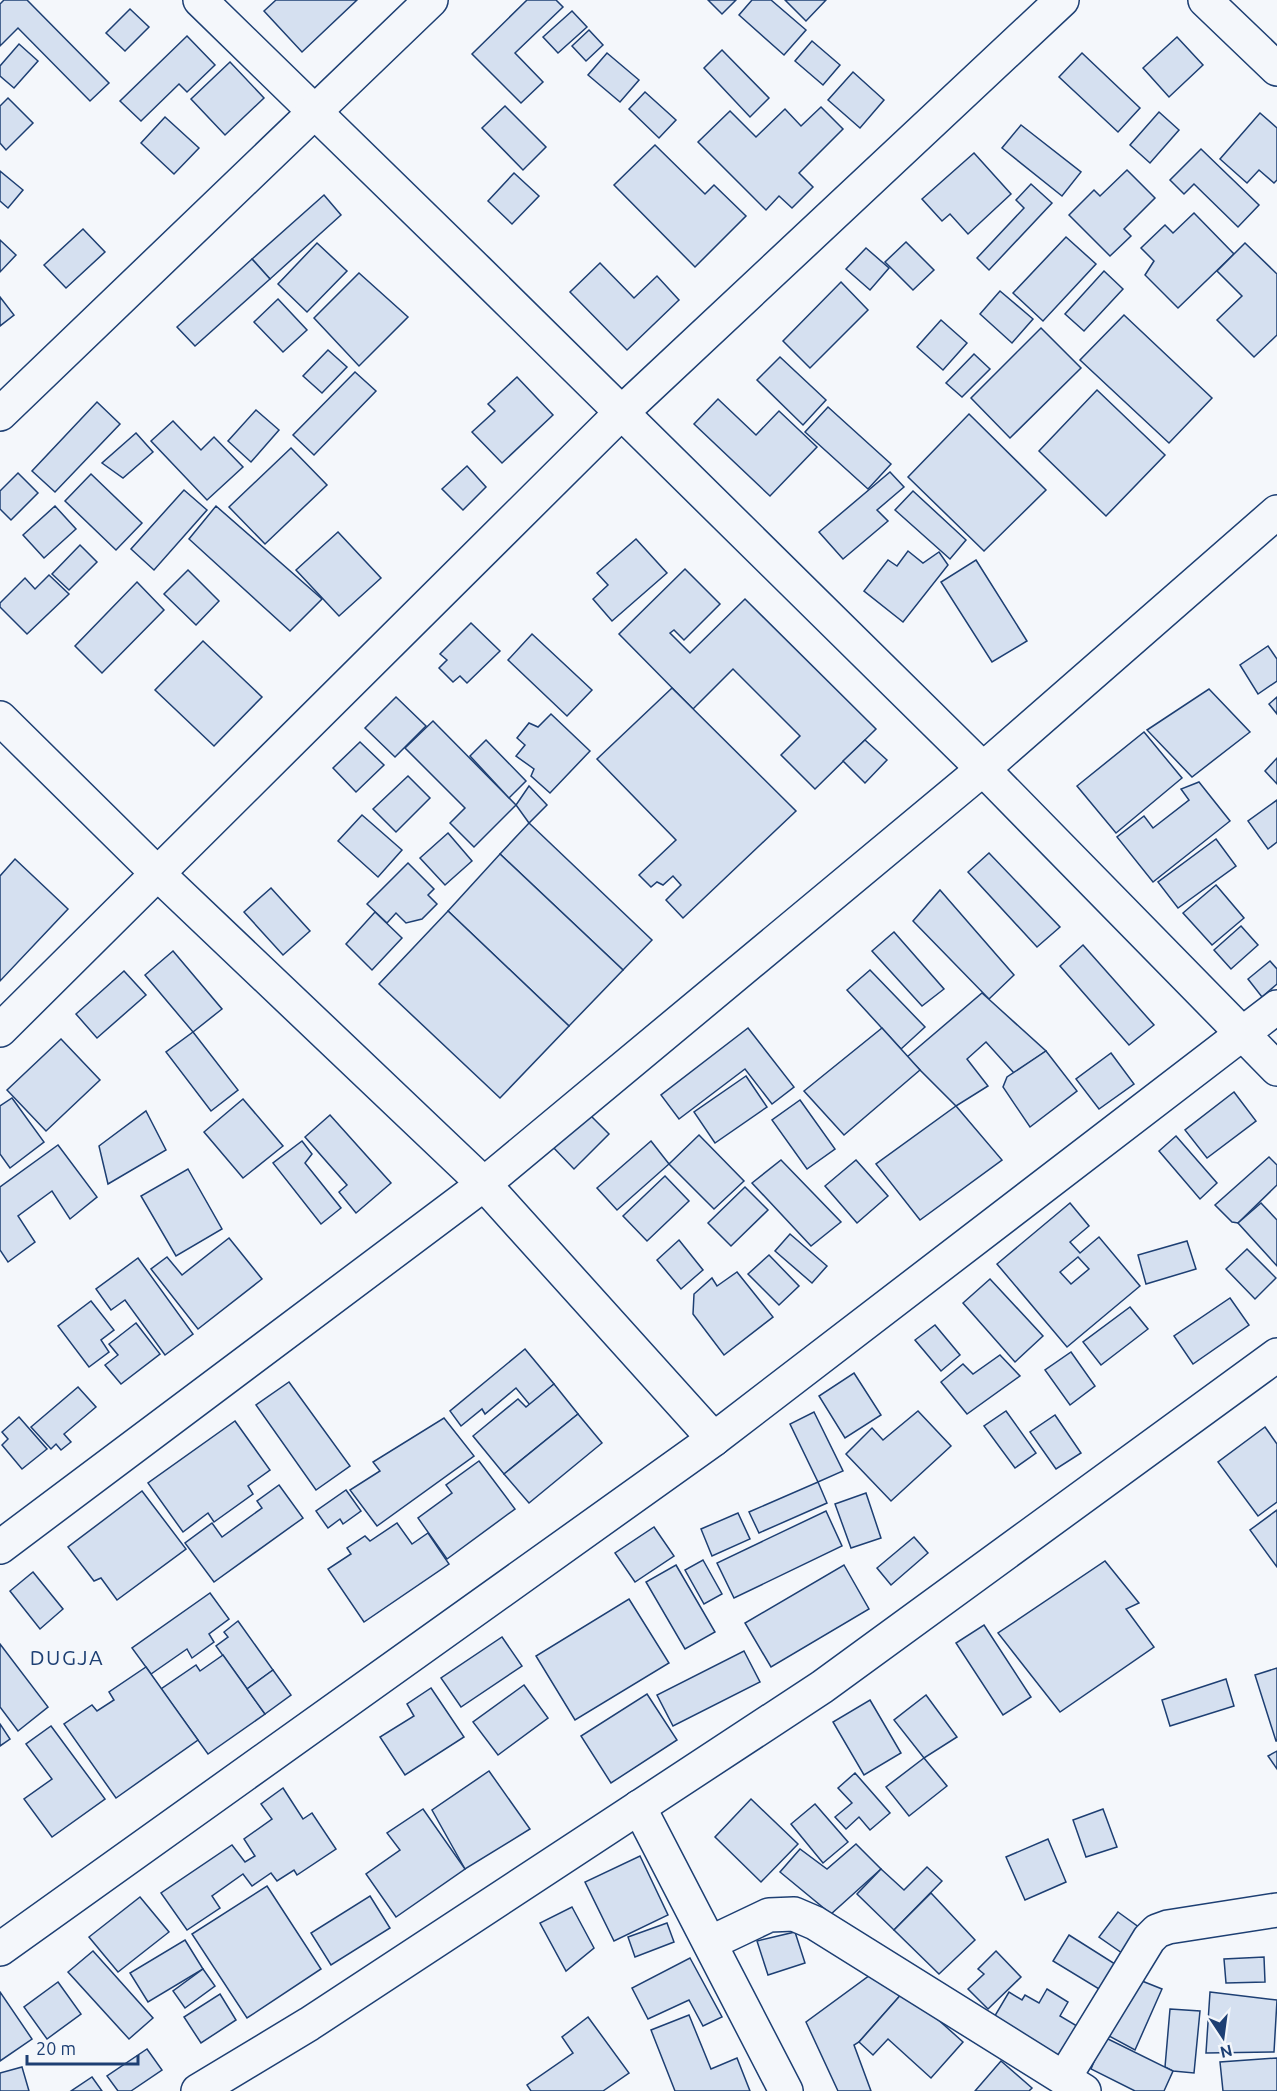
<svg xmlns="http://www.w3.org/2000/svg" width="1277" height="2091" viewBox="0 0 1277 2091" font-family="Ubuntu,sans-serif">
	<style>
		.building { fill: #d5e0f0; stroke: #1d3f73; stroke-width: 1.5; fill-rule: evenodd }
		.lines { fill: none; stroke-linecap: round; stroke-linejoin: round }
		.minor-casing { stroke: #1d3f73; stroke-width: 36 }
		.minor { stroke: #f4f7fb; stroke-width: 33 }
		.labels { text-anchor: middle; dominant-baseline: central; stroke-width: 4.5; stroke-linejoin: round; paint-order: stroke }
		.neighbourhood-label { font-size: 21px; letter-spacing: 1.5px; fill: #1d3f73; stroke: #f4f7fb }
	</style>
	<rect width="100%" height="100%" fill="#f4f7fb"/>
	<g class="building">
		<path d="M4,0H27L109,83L90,101L18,28L0,46V4Z"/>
		<path d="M276,0H357L302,52L264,11Z"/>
		<path d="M527,0H556L563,7L515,53L543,82L521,103L472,54Z"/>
		<path d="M708,0H736L722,14Z"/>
		<path d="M752,0H771L806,30L784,55L739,15Z"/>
		<path d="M785,0H826L806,21Z"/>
		<path d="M130,9L149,27L125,51L106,33Z"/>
		<path d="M572,11L587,27L558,53L543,37Z"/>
		<path d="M589,30L603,45L586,61L572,46Z"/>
		<path d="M187,36L215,65L187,92L179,84L141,121L120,101Z"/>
		<path d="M1177,37L1203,65L1169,97L1143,68Z"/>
		<path d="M812,41L840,65L823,85L795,61Z"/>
		<path d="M19,44L38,61L14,88L0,76V66Z"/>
		<path d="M722,50L769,98L750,117L704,68Z"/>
		<path d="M607,53L639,80L620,102L588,75Z"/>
		<path d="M1082,53L1140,108L1118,132L1059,77Z"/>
		<path d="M230,62L264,98L225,135L191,99Z"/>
		<path d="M853,72L884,100L860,128L828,100Z"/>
		<path d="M645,92L676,120L659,138L629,109Z"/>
		<path d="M8,98L33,123L6,150L0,143V106Z"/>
		<path d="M505,106L546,147L523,170L482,128Z"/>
		<path d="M821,107L843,129L799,173L813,187L792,208L779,196L766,210L698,142L730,111L756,137L785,109L801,126Z"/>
		<path d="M1159,112L1179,130L1150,163L1130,145Z"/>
		<path d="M1260,113L1277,128V180L1274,183L1259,170L1247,183L1220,159Z"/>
		<path d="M165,117L199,148L174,174L141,143Z"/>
		<path d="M1021,125L1081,172L1062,196L1002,148Z"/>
		<path d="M655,145L705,194L714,185L746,216L695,267L614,185Z"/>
		<path d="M1201,149L1259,205L1238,227L1194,184L1184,194L1170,180Z"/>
		<path d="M974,153L1011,194L968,234L950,214L942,221L922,199Z"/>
		<path d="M1127,170L1155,198L1124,229L1131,236L1110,256L1069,215L1094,190L1100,196Z"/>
		<path d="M0,171L23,190L8,208L0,201Z"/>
		<path d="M514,173L539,196L512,224L488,201Z"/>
		<path d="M1031,184L1052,203L989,270L977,258L1024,208L1016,200Z"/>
		<path d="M324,195L341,215L270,279L252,259Z"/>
		<path d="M1194,213L1234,254L1178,308L1145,275L1154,261L1141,248L1165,225L1173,233Z"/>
		<path d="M83,229L105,252L66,288L44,265Z"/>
		<path d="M1066,237L1096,264L1043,321L1013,293Z"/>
		<path d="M0,240L16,255L0,272Z"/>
		<path d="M906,242L934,270L913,290L885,262Z"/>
		<path d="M317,243L347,271L307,312L278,284Z"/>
		<path d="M1245,243L1277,274V335L1254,357L1217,320L1242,296L1217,271Z"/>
		<path d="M866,248L889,268L870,290L846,269Z"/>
		<path d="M252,259L270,279L195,346L177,327Z"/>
		<path d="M600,263L634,298L657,276L679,300L627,350L570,292Z"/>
		<path d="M1104,271L1123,289L1084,331L1065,314Z"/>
		<path d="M359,273L408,317L359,366L314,318Z"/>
		<path d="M841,282L868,310L810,368L783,341Z"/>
		<path d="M1000,291L1033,319L1012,343L980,314Z"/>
		<path d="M0,297L14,315L0,326Z"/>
		<path d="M278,299L307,330L283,352L254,322Z"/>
		<path d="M1124,315L1212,398L1169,443L1080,360Z"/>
		<path d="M941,320L967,343L943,370L917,347Z"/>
		<path d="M1041,328L1081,368L1010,438L971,398Z"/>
		<path d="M328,350L347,367L322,393L303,376Z"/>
		<path d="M974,354L990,369L962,397L946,383Z"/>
		<path d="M780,357L826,400L803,425L757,380Z"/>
		<path d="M355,372L376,391L314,455L293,435Z"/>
		<path d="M517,377L553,415L502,463L472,432L495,411L488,404Z"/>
		<path d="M1097,390L1165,455L1106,516L1039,451Z"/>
		<path d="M718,399L756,435L779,411L817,447L770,496L694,424Z"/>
		<path d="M97,402L120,424L55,492L32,471Z"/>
		<path d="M828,407L891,464L868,489L805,432Z"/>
		<path d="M256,410L279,430L251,462L228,441Z"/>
		<path d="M969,414L1046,490L984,551L908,477Z"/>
		<path d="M173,421L201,450L214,437L243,467L207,500L151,441Z"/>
		<path d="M136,433L153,452L123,478L102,463Z"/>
		<path d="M291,448L327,485L265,544L229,507Z"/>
		<path d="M467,466L486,487L463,510L442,489Z"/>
		<path d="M890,472L904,487L877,510L888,521L843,559L819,532Z"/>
		<path d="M18,473L38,493L11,520L0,509V491Z"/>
		<path d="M91,474L142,523L116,550L65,501Z"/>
		<path d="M184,490L207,510L154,570L131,549Z"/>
		<path d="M913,491L966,540L950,559L895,510Z"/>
		<path d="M55,506L76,529L44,558L23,535Z"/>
		<path d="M216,506L322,599L290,631L189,539Z"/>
		<path d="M338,532L381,578L339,616L296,570Z"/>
		<path d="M636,539L667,573L612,621L593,599L608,585L597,573Z"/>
		<path d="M80,545L97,562L69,590L52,574Z"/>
		<path d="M908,551L923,563L939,552L948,565L903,622L864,591L888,560L897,566Z"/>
		<path d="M976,560L1027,641L992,662L941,582Z"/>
		<path d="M685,569L720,604L684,640L674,630L670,633L690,653L745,599L876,729L815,789L781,755L800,736L733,669L693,709L619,634Z"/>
		<path d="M188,570L219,601L196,625L164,594Z"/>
		<path d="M49,575L69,594L27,634L0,607V603L25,578L35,589Z"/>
		<path d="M137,582L164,610L102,673L75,646Z"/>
		<path d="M471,623L500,651L467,683L460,676L453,682L439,668L447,660L440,654Z"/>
		<path d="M532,634L592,690L567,716L508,660Z"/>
		<path d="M203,641L262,697L214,746L155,690Z"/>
		<path d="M1268,646L1277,659V681L1258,694L1240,665Z"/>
		<path d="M672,688L796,811L683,918L666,900L681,885L673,876L663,885L657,882L651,887L639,875L676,840L597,759Z"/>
		<path d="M1209,689L1250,732L1192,777L1147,730Z"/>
		<path d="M396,697L426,726L395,757L365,728Z"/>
		<path d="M1277,697V714L1269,704Z"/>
		<path d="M551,714L590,751L550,793L531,776L534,769L516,756L525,745L517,738L529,723L538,727Z"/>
		<path d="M433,721L516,805L474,847L450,823L465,808L405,748Z"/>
		<path d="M1144,732L1182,778L1116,833L1077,786Z"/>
		<path d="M486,740L526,781L509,798L470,756Z"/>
		<path d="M865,740L887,760L865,783L843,761Z"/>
		<path d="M360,742L384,765L356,792L333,768Z"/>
		<path d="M1277,758V784L1265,771Z"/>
		<path d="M408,776L430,798L396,832L373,809Z"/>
		<path d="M1199,782L1230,821L1153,882L1117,837L1144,816L1153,828L1189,800L1181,789Z"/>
		<path d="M529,786L547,805L529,823L516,805Z"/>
		<path d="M1277,800V842L1268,849L1248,821Z"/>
		<path d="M362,815L402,850L378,877L338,841Z"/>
		<path d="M529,823L652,940L623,970L500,854Z"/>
		<path d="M448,833L472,861L445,885L420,858Z"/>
		<path d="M1216,839L1236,866L1178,908L1158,882Z"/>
		<path d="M989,853L1060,927L1037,947L968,872Z"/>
		<path d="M500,854L623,970L569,1026L448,911Z"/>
		<path d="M15,859L68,909L0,981V876Z"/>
		<path d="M408,863L434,889L428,895L437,904L422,919L406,923L396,913L387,923L367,904Z"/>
		<path d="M1216,885L1244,918L1212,945L1183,913Z"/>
		<path d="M271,888L310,931L283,955L244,912Z"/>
		<path d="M940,890L1014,975L989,999L913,921Z"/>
		<path d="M448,911L569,1026L500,1098L379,984Z"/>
		<path d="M375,912L402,938L372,970L346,944Z"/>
		<path d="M1241,926L1258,945L1231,969L1214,950Z"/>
		<path d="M894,932L944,989L922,1006L872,951Z"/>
		<path d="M1083,945L1154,1025L1129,1045L1060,966Z"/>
		<path d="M173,951L222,1009L193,1032L145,975Z"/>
		<path d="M1270,961L1277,969V984L1262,997L1248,979Z"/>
		<path d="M870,970L925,1027L901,1049L847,990Z"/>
		<path d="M124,971L146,995L97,1038L76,1014Z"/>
		<path d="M982,993L1046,1051L1014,1073L986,1042L967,1059L988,1086L956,1106L907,1057Z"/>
		<path d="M748,1028L794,1087L772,1104L745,1069L679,1119L661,1095Z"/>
		<path d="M882,1028L920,1070L844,1135L804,1091Z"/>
		<path d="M193,1032L238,1090L211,1111L166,1052Z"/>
		<path d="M61,1039L100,1080L46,1131L7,1090Z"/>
		<path d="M1046,1051L1077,1091L1030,1127L1003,1087L1007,1077Z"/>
		<path d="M1111,1053L1134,1084L1099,1109L1076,1079Z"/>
		<path d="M746,1076L767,1107L715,1143L694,1112Z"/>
		<path d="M1234,1092L1256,1121L1207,1158L1185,1130Z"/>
		<path d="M12,1098L44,1142L10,1168L0,1154V1106Z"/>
		<path d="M243,1099L283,1146L243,1178L204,1132Z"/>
		<path d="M800,1100L835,1149L807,1169L772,1120Z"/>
		<path d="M956,1106L1002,1160L920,1220L876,1164Z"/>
		<path d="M146,1111L166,1150L108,1184L99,1146Z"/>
		<path d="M586,1111L609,1134L574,1169L551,1145Z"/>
		<path d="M330,1115L391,1183L356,1213L339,1192L347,1185L305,1137Z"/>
		<path d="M699,1135L744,1181L714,1209L669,1164Z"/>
		<path d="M1176,1136L1217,1183L1200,1199L1159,1151Z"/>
		<path d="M302,1141L312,1154L305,1163L341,1208L321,1224L273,1163Z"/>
		<path d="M651,1141L669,1164L617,1210L597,1188Z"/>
		<path d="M58,1145L97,1197L70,1219L52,1191L18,1216L35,1242L8,1262L0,1250V1187Z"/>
		<path d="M1269,1157L1277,1165V1185L1238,1223L1232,1222L1215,1205Z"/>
		<path d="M781,1160L841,1222L811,1246L752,1183Z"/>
		<path d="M856,1160L888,1196L857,1223L825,1186Z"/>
		<path d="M188,1169L222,1229L176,1256L141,1196Z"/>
		<path d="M665,1176L689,1201L647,1241L623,1216Z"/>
		<path d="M745,1187L768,1210L731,1246L708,1223Z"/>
		<path d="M1070,1203L1089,1226L1070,1242L1080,1253L1099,1237L1140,1286L1067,1347L997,1264ZM1078,1257L1089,1269L1071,1284L1060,1272Z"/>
		<path d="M1261,1203L1277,1220V1266L1238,1223Z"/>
		<path d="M790,1234L827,1266L812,1283L775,1251Z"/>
		<path d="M229,1238L262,1279L198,1329L151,1269L167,1257L182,1275Z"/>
		<path d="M679,1240L703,1270L681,1289L657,1260Z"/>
		<path d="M1187,1241L1196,1269L1146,1284L1138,1255Z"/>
		<path d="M1247,1249L1276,1278L1255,1299L1226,1269Z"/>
		<path d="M769,1255L799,1286L779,1305L748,1274Z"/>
		<path d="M138,1258L193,1334L165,1355L125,1300L111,1310L96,1289Z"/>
		<path d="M737,1272L773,1317L724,1355L693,1314L694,1294L712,1278L717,1286Z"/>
		<path d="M990,1279L1043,1336L1015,1362L963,1303Z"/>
		<path d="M1230,1298L1249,1325L1193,1364L1174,1336Z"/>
		<path d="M91,1301L114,1330L101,1340L109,1352L89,1367L58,1326Z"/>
		<path d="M1130,1307L1148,1329L1101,1365L1083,1342Z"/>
		<path d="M136,1323L160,1354L121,1384L105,1365L118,1355L109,1344Z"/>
		<path d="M935,1325L960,1355L941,1371L915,1340Z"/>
		<path d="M525,1349L554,1384L530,1405L516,1388L485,1414L482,1409L461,1426L450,1411Z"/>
		<path d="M1071,1352L1095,1386L1070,1405L1045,1370Z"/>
		<path d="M1000,1355L1020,1376L967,1414L941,1382L963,1364L973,1374Z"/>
		<path d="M854,1373L881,1415L845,1438L819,1396Z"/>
		<path d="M289,1382L350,1466L316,1490L256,1405Z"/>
		<path d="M554,1384L578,1414L504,1474L473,1436L518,1399L526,1407Z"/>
		<path d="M78,1387L96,1407L64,1434L71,1442L61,1450L56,1444L51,1449L31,1427Z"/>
		<path d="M918,1411L951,1446L891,1501L846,1454L872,1428L883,1440Z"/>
		<path d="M1006,1411L1036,1453L1015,1468L984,1426Z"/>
		<path d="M814,1412L843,1471L818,1482L790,1424Z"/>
		<path d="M578,1414L602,1443L529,1503L504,1474Z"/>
		<path d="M1055,1415L1081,1453L1056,1469L1030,1432Z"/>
		<path d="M19,1417L47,1449L22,1469L2,1445L8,1439L2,1432Z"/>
		<path d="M444,1418L474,1456L377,1526L350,1490L380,1471L373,1462Z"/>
		<path d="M235,1421L270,1470L248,1486L253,1494L214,1522L208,1513L183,1532L148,1483Z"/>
		<path d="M1265,1427L1277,1444V1502L1258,1516L1218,1462Z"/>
		<path d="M479,1461L515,1509L447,1559L418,1518L452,1493L446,1485Z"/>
		<path d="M818,1482L827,1503L759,1533L749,1512Z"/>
		<path d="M279,1485L303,1518L214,1582L185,1543L212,1523L222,1537L262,1508L257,1501Z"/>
		<path d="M346,1490L361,1511L343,1524L340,1519L328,1528L316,1511Z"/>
		<path d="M142,1491L186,1549L117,1600L101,1578L94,1581L68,1547Z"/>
		<path d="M866,1493L881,1538L851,1548L835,1504Z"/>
		<path d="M1277,1510V1567L1250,1530Z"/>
		<path d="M826,1511L842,1546L734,1598L717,1563Z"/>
		<path d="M738,1513L750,1539L712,1556L701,1529Z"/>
		<path d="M397,1523L412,1544L428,1533L449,1564L364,1622L328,1569L351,1554L347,1548L365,1536L370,1541Z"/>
		<path d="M654,1527L674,1556L635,1582L615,1553Z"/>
		<path d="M914,1537L928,1553L891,1585L877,1568Z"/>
		<path d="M703,1560L722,1594L704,1604L685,1570Z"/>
		<path d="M1105,1561L1139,1603L1126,1609L1154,1647L1060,1712L998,1633Z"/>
		<path d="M676,1565L715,1632L685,1649L646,1582Z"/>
		<path d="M844,1565L869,1609L771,1667L745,1623Z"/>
		<path d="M33,1572L63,1609L40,1629L10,1591Z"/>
		<path d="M210,1593L229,1619L209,1634L214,1642L192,1658L187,1649L151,1674L132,1648Z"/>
		<path d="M629,1599L669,1663L575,1720L536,1656Z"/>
		<path d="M238,1621L273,1670L247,1689L216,1646L228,1637L224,1632Z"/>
		<path d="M984,1625L1031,1697L1003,1715L956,1643Z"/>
		<path d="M502,1637L522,1666L461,1707L441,1678Z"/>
		<path d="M0,1644L48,1707L18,1731L0,1707Z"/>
		<path d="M744,1651L760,1682L673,1726L657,1695Z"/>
		<path d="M223,1655L265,1714L208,1754L161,1689L196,1665L200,1671Z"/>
		<path d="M146,1667L198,1740L116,1798L64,1724L92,1705L97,1711L114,1700L109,1692Z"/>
		<path d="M1277,1668V1741H1276L1255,1675Z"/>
		<path d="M273,1670L291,1695L265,1714L247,1689Z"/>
		<path d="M1226,1679L1234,1706L1170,1726L1162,1700Z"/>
		<path d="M524,1685L548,1718L498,1755L473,1722Z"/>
		<path d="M431,1688L464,1737L405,1775L380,1737L414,1716L407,1704Z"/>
		<path d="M647,1694L677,1740L611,1783L581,1736Z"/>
		<path d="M926,1695L957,1737L924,1758L894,1720Z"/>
		<path d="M870,1700L901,1753L864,1775L833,1722Z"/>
		<path d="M0,1724L10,1739L0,1746Z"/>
		<path d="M51,1726L105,1799L52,1837L24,1799L52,1779L26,1744Z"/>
		<path d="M1277,1751V1769L1268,1756Z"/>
		<path d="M924,1758L947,1786L909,1816L886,1787Z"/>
		<path d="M489,1771L530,1829L465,1869L432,1810Z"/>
		<path d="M855,1773L890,1813L870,1830L859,1817L846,1829L835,1817L852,1803L838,1788Z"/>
		<path d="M283,1788L303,1819L312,1813L336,1849L297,1875L294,1870L277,1881L271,1873L252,1886L243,1874L212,1896L220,1908L187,1930L161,1893L232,1845L245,1862L255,1856L244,1839L272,1819L261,1804Z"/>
		<path d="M751,1799L798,1844L761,1882L715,1837Z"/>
		<path d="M815,1804L848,1842L823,1863L791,1824Z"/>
		<path d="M423,1809L465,1869L396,1917L366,1874L400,1850L387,1833Z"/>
		<path d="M1103,1809L1117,1847L1086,1857L1073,1820Z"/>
		<path d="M1048,1839L1066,1882L1025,1900L1006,1857Z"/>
		<path d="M856,1844L881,1869L831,1914L780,1872L800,1849L827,1869Z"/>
		<path d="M640,1856L668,1915L614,1941L585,1882Z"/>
		<path d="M927,1867L942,1881L894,1930L857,1894L881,1869L904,1890Z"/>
		<path d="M267,1886L321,1969L247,2018L192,1934Z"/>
		<path d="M931,1893L975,1940L939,1974L894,1930Z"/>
		<path d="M370,1896L390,1928L331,1965L311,1933Z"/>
		<path d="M140,1897L169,1932L118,1972L89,1937Z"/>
		<path d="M572,1907L594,1948L566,1971L540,1923Z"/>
		<path d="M1118,1912L1140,1928L1122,1953L1099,1937Z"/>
		<path d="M667,1923L674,1942L635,1957L628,1937Z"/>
		<path d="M795,1932L805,1963L768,1975L757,1941Z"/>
		<path d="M1069,1935L1115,1964L1099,1989L1053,1961Z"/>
		<path d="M185,1940L203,1969L148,2002L130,1973Z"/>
		<path d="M93,1951L153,2018L129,2039L68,1972Z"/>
		<path d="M996,1951L1021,1977L988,2009L968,1989L984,1974L978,1969Z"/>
		<path d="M1264,1957L1265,1982L1226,1983L1224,1959Z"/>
		<path d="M690,1958L722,2017L703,2026L689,2000L648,2019L632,1988Z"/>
		<path d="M203,1969L215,1986L185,2008L173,1991Z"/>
		<path d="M877,1970L905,1990L859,2042L854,2045L871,2091H838L806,2022Z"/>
		<path d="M1132,1977L1162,1989L1135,2050L1098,2030Z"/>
		<path d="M58,1982L81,2014L47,2039L24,2007Z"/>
		<path d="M1047,1989L1068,2002L1060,2016L1087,2032L1067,2064L993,2019L1009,1992L1022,2000L1025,1995L1039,2003Z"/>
		<path d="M905,1990L963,2042L931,2078L888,2039L873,2055L859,2042Z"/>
		<path d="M0,1992L32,2039L0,2061Z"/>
		<path d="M1210,1992L1277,2000L1274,2052L1206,2053Z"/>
		<path d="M220,1994L236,2020L201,2043L184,2017Z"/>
		<path d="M1170,2009L1200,2011L1194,2073L1173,2071L1165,2067Z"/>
		<path d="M689,2015L711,2069L737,2058L750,2091H675L651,2030Z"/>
		<path d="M588,2017L629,2073L603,2091H531L527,2085L573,2053L562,2037Z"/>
		<path d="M1104,2037L1173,2071L1164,2091H1135L1091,2069Z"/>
		<path d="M147,2049L162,2070L131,2091H118L107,2076Z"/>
		<path d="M1277,2058V2091H1223L1220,2062Z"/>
		<path d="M1001,2061L1032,2088L1029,2091H975Z"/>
		<path d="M22,2067L29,2091H0V2073Z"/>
		<path d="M92,2077L102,2091H71Z"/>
	</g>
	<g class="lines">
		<g class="minor-casing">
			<g id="minor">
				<path d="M200,0L477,270L983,769L1277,1069"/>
				<path d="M1205,0L1277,69"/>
				<path d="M0,414L431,0"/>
				<path d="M0,718L157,873L484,1184L714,1439"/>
				<path d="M0,1030L621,413L1062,0"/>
				<path d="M0,1547L484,1184L983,769L1277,512"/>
				<path d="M639,1807L786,2091"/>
				<path d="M710,1943L769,1915L794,1914L815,1923L1084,2091"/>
				<path d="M0,1949L714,1439L1277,1007"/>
				<path d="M1064,2078L1149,1939L1157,1931L1168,1927L1277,1910"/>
				<path d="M198,2091L309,2024L822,1687L1277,1355"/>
			</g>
		</g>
		<use href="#minor" class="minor"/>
	</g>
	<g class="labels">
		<g class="neighbourhood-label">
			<text x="67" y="1657">DUGJA</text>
		</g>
	</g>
	<g transform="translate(1223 2037) rotate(167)" stroke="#f4f7fb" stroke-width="4.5" paint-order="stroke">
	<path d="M0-4.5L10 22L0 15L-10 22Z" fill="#1d3f73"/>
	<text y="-9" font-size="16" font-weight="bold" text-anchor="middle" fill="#1d3f73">N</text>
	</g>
	<path d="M27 2055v9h111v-9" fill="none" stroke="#1d3f73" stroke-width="3"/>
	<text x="36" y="2055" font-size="18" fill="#1d3f73" stroke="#f4f7fb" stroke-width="4.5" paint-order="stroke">20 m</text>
</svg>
